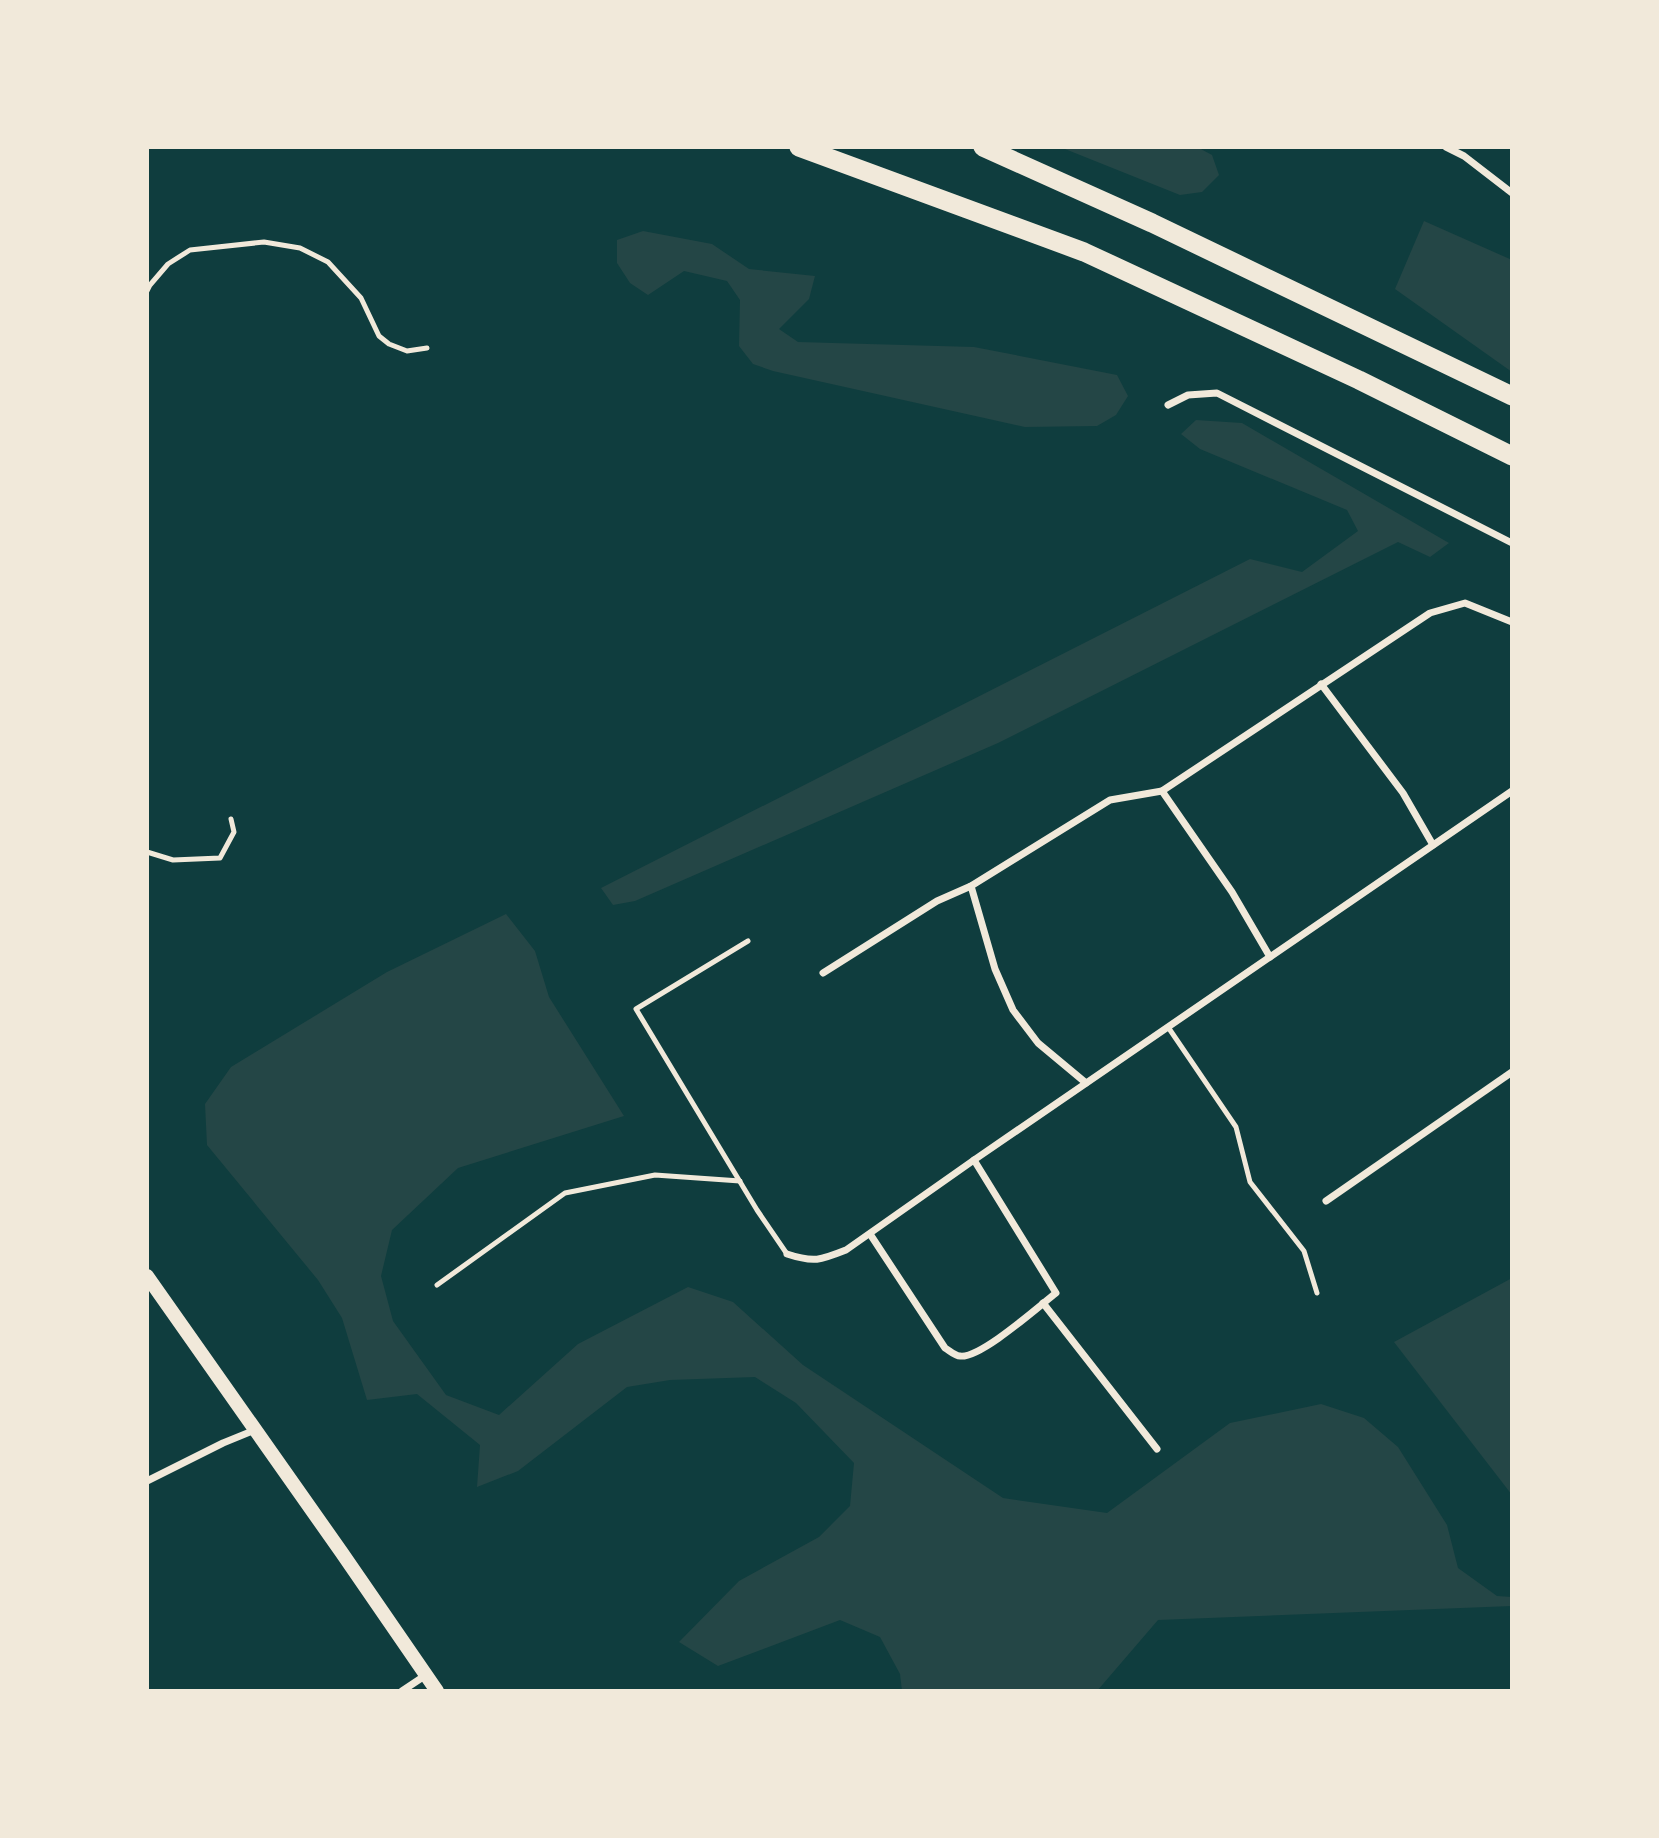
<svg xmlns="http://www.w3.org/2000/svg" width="1659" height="1838" viewBox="0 0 1659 1838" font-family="'Fira Sans Condensed',sans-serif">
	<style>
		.green { fill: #244646 }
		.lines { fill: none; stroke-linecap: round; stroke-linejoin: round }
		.service { stroke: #f1e9da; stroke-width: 5 }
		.minor { stroke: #f1e9da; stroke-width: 7 }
		.secondary { stroke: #f1e9da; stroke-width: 14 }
		.motorway { stroke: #f1e9da; stroke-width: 19 }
	</style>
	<rect width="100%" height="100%" fill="#0f3d3e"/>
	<g class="green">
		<path d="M1060,147H1197L1212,155L1219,175L1202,192L1180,195Z"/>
		<path d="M1424,221L1512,260V372L1395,289Z"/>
		<path d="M643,231L712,244L749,269L815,276L809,299L779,329L798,342L974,347L1117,375L1128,396L1116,415L1097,426L1025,427L773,371L753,364L739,346L740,300L727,281L684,271L648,295L630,283L617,263V240Z"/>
		<path d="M1196,420L1242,423L1449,543L1430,557L1398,542L998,743L635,901L613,905L601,888L1250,559L1302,572L1358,531L1347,510L1200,449L1181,434Z"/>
		<path d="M506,914L535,951L549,997L624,1116L458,1168L392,1230L381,1276L393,1321L446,1395L499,1415L578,1344L688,1287L733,1302L803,1365L1003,1498L1107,1513L1230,1423L1321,1404L1364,1418L1398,1447L1447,1525L1458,1568L1497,1596L1512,1597V1606L1158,1620L1097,1691H902L900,1674L880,1637L840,1620L718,1666L679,1642L739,1581L819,1537L850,1506L854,1463L796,1403L755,1377L670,1380L627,1387L518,1471L477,1487L480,1445L417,1394L367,1400L342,1318L318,1280L207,1145L205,1104L231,1067L387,972Z"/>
		<path d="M1512,1278V1495L1394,1342Z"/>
	</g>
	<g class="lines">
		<g class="service">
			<path d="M147,291L150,285L168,264L190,250L264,242L300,248L328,262L361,298L379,336L389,344L407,351L427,348"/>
			<path d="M147,852L173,860L220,858L234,832L231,819"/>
			<path d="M748,941L636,1009L757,1210L787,1254"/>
			<path d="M1168,1027L1236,1127L1250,1182L1304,1251L1317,1293"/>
			<path d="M437,1285L565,1193L655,1175L740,1181"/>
		</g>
		<g class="minor">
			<path d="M1446,147L1464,156L1512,193"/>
			<path d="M1168,405L1188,395L1217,393L1512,543"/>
			<path d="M1321,684L1403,793L1433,845"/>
			<path d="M1162,791L1232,892L1270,957"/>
			<path d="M971,886L995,969L1013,1010L1038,1043L1086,1083"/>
			<path d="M823,973L937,901L971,886L1110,800L1162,791L1430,613L1465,603L1512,622"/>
			<path d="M1326,1201L1512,1072"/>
			<path d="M870,1234L945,1348C950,1351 955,1356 960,1356C980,1359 1039,1306 1056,1293L974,1160"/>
			<path d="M787,1254C814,1263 821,1260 846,1250L974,1160L1512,791"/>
			<path d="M1043,1303L1157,1449"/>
			<path d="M147,1481L223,1443L255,1430"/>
			<path d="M402,1691L426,1675"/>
		</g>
		<path class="secondary" d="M147,1276L342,1553L437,1691"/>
		<g class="motorway">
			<path d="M799,147L1084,252L1359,380L1512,456"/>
			<path d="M983,147L1152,223L1512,396"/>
		</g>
	</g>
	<rect width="1659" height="1838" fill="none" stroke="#f1e9da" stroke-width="298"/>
</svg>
